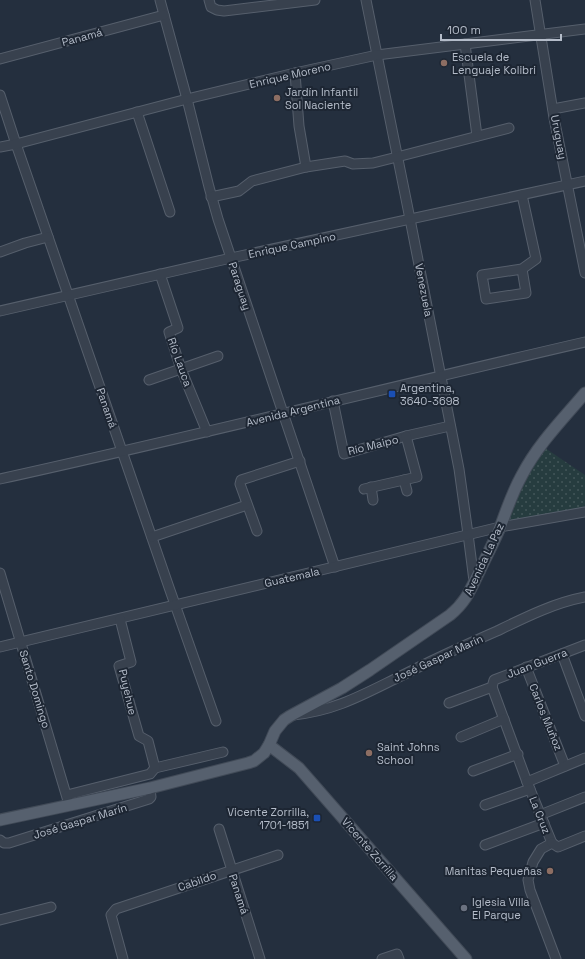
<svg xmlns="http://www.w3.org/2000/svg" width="585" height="959" viewBox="0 0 585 959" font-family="'Space Grotesk',sans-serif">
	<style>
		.park { fill: url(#park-dots) }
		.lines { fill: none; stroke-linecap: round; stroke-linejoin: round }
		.minor-casing { stroke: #565f6c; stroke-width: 11 }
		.major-casing { stroke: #414a57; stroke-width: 13 }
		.minor { stroke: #38414e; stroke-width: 9 }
		.major { stroke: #56606e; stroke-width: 11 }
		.education-dot { fill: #8d6e63; stroke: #1d2633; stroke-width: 1.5 }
		.transit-dot { fill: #1a4fb4; stroke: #1d2633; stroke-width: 1.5 }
		.worship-dot { fill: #6b7280; stroke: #1d2633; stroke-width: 1.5 }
		.labels { text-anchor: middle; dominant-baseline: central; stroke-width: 4; stroke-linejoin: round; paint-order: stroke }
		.street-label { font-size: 11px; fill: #b4bcc9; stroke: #1d2633 }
		.poi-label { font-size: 11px; fill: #b4bcc9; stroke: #1d2633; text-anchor: start }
	</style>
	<defs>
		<pattern id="park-dots" width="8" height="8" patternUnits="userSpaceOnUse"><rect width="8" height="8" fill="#263c3f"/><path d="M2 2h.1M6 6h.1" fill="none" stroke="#435659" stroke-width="1.8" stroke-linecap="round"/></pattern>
	</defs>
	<rect width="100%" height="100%" fill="#242f3e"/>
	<path class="park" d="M545,448L585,475V505L583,508L505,524L526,473Z"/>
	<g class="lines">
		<g class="minor-casing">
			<g id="minor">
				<path d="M160,0L187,99L209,187L218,219L283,413L335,567"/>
				<path d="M209,0L211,7L217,10L224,11L315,0"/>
				<path d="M366,0L410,219L459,469L468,534L474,581"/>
				<path d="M535,0L554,118L585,273"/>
				<path d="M465,44L477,136"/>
				<path d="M0,59L164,15"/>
				<path d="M295,73L299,126L306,167"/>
				<path d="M0,95L16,144C82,336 148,529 216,721"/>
				<path d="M553,109L585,103"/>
				<path d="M137,112L170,212"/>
				<path d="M0,147L16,144L187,99L295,73L377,55L585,29"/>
				<path d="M522,195L536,259L522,269L482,275L486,299L526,293L522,269"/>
				<path d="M211,197L239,191L252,181L306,167L345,161L353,164L373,163L397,157L509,128"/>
				<path d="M0,252L25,243L48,237"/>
				<path d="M160,274L178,328L169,332L181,369L207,432"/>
				<path d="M0,311L231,258L585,181"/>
				<path d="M149,380L218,356"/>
				<path d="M333,401L344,454L406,436L450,426"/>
				<path d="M0,479C196,436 390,387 585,342"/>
				<path d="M404,480L407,491"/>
				<path d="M371,487L373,500"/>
				<path d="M364,489L417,477L406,436"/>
				<path d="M257,531L240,484L241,480L300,461"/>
				<path d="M152,537L247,505"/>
				<path d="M0,573L68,801"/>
				<path d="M0,647L500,527L585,512"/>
				<path d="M562,654L585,716"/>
				<path d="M526,667L565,766"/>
				<path d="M492,687L527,782L552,843"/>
				<path d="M449,703L492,687L494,680L585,645"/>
				<path d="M293,715C335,711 364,694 401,676C432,660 465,645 497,631C526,617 554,603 585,597"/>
				<path d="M461,737L504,719"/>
				<path d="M155,768L223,752"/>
				<path d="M473,771L518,754"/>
				<path d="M527,782L585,758"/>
				<path d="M67,795L150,774L155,768L148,741L139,736L119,666L131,662L120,619"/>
				<path d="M485,805L530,789"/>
				<path d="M540,815L585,797"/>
				<path d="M219,829L260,959"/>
				<path d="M0,840L4,843H9L149,799L151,797L150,788"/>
				<path d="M552,843L541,849L533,862L528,880L530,890L556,959"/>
				<path d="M552,843L558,847L585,836"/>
				<path d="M485,845L544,823"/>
				<path d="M0,920L51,907"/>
				<path d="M123,959L111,915L116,909L278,855"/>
				<path d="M382,959L397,954L399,959"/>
			</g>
		</g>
		<g class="major-casing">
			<g id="major">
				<path d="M269,745L299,768L466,959"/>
				<path d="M0,820L150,788L248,763L254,761L264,753L269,745L275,731L284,720L290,716L342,688L370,670L450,615C467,601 471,588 480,570C487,555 495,540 501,525C507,508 513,491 522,475C538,444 563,419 585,393"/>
			</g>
		</g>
		<use href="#minor" class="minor"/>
		<use href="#major" class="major"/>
	</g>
	<g class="education-dot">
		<circle cx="444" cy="63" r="4"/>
		<circle cx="277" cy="98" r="4"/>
		<circle cx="369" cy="753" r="4"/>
		<circle cx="550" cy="871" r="4"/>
	</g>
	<g class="transit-dot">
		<rect x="388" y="390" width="8" height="8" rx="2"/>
		<rect x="313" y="814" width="8" height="8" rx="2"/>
	</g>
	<circle class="worship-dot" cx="464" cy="908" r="4"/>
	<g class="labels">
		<g class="street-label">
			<text transform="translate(82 37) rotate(-15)">Panamá</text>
			<text transform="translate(290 75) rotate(-13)">Enrique Moreno</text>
			<text transform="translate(559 137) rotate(79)">Uruguay</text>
			<text transform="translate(292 245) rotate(-12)">Enrique Campino</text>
			<text transform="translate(240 286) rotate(72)">Paraguay</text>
			<text transform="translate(424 290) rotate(79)">Venezuela</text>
			<text transform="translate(180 362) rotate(70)">Río Lauca</text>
			<text transform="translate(107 408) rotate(71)">Panamá</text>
			<text transform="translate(293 411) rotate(-14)">Avenida Argentina</text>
			<text transform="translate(373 445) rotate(-14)">Río Maipo</text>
			<text transform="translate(484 559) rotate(-65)">Avenida La Paz</text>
			<text transform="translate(292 577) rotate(-13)">Guatemala</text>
			<text transform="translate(438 658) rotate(-25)">José Gaspar Marín</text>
			<text transform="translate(537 663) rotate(-21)">Juan Guerra</text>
			<text transform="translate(35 689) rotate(73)">Santo Domingo</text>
			<text transform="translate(128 692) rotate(77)">Puyehue</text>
			<text transform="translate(546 717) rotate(68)">Carlos Muñoz</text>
			<text transform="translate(540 815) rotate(68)">La Cruz</text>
			<text transform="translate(80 821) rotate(-17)">José Gaspar Marín</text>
			<text transform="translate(370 849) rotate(49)">Vicente Zorrilla</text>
			<text transform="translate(197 881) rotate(-19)">Cabildo</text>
			<text transform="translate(239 894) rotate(72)">Panamá</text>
		</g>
		<g class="poi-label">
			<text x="452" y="57">Escuela de<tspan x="452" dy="13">Lenguaje Kolibri</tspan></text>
			<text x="285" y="92">Jardín Infantil<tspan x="285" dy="13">Sol Naciente</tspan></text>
			<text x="400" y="388">Argentina,<tspan x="400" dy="13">3640-3698</tspan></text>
			<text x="377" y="747">Saint Johns<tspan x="377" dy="13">School</tspan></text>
			<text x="309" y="812" text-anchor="end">Vicente Zorrilla,<tspan x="309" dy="13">1701-1851</tspan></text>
			<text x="542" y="871" text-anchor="end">Manitas Pequeñas</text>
			<text x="472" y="902">Iglesia Villa<tspan x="472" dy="13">El Parque</tspan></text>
		</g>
	</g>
	<path d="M441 34v6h120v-6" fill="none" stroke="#b4bcc9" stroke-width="2"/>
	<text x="447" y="34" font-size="12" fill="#b4bcc9" stroke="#1d2633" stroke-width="3" paint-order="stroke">100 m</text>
</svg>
